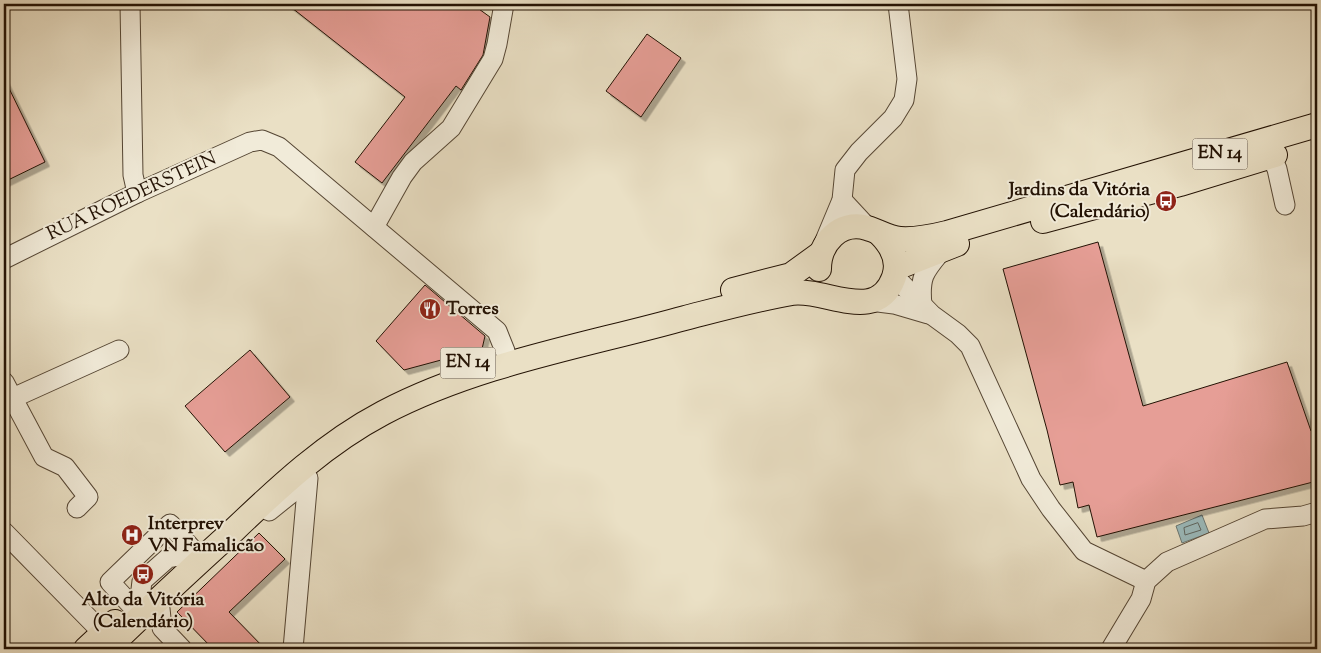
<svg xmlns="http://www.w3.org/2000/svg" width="1321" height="653" viewBox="0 0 1321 653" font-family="'Sorts Mill Goudy',serif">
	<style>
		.water { fill: #9bbbbd; stroke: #6b7773 }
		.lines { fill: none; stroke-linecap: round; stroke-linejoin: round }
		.shore { stroke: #5f6660; stroke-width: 1 }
		.building { fill: #e69e96; stroke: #231204; filter: url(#shadow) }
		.minor-casing { stroke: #554634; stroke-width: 21 }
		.major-casing { stroke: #231204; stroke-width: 26 }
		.minor { stroke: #f1ebd9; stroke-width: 19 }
		.major { stroke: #eae0c5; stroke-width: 24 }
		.labels { text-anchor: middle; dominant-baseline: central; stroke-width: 4; stroke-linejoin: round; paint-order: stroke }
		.shield { fill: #f1ebd9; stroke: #615344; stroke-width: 1 }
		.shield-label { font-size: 18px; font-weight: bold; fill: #231204 }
		.poi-label { font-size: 19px; font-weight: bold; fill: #231204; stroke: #f1ebd9; text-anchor: start }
		.street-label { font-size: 19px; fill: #231204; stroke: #f1ebd9 }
	</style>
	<defs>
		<filter id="shadow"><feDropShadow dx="4.5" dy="4.5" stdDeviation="0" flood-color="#0004"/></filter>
	</defs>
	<rect width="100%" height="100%" fill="#eae0c5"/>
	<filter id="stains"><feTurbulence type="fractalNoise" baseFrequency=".004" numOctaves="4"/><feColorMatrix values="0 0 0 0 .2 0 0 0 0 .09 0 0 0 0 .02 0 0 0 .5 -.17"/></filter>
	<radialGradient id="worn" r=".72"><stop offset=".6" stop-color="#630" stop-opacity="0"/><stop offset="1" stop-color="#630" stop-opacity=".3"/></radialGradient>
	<path class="water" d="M1202,515L1209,533L1182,543L1176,526Z"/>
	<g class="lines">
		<path class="shore" d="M1198,523L1201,530L1185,535L1184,528Z"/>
	</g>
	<g class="building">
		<path d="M287,4H472L490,17L483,55L461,90L456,86L382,183L355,162L405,97Z"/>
		<path d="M647,34L681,58L641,117L606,91Z"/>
		<path d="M4,78L45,162L4,182Z"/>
		<path d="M1098,242L1143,406L1287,362L1311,431L1317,429V481L1097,537L1089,505L1078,508L1073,482L1060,485L1047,430L1003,269Z"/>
		<path d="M425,285L485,336L482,349L404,370L376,341Z"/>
		<path d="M250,350L290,397L225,452L185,406Z"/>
		<path d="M259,533L285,559L229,612L265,649H213L177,612Z"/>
	</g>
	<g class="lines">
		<g class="minor-casing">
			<g id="minor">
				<path d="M130,4L133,175L137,193"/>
				<path d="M1271,156L1277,169L1285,205"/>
				<path d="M842,200L868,228"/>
				<path d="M374,227L402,177L413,162L451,128L493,59L497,44L504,4"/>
				<path d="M824,243L842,200L845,170L859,152L893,118L904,100L907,79L898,4"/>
				<path d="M4,259L137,193L250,142L262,140L279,147L497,331L505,351"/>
				<path d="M894,276L932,315L958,334L970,346L1031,479L1051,509L1084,551L1146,581"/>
				<path d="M870,301L894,304L928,314"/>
				<path d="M922,305C919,275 925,271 943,249"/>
				<path d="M4,382L44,457L65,467L88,497L77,508"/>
				<path d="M4,402L119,350"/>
				<path d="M269,511L299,487L302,469"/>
				<path d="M4,532L103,633"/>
				<path d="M140,598L142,581L168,558L186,555"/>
				<path d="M159,599L162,628L182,649"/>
				<path d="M132,606L110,582L170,524L192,549"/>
				<path d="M293,649L308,478"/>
				<path d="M1111,649L1141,599L1146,581L1167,562L1265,519L1303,516L1317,512"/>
			</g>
		</g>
		<g class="major-casing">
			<g id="major">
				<path d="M1043,221L1180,184L1275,155"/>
				<path d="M896,268L957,244"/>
				<path d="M819,269C819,243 840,220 867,228C878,231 888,238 900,239C916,240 931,237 947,233L1317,125"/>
				<path d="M733,290L791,275L820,254"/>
				<path d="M86,649L115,622"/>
				<path d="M107,649C148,609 190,570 233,531C279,487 326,443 383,413C476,364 584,346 685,318C720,309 756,299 792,293C826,288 877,325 894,277C900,260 891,245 880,234"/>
			</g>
		</g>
		<use href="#minor" class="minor"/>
		<use href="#major" class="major"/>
	</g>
	<defs>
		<g id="bus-disc" transform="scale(1.125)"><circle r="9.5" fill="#8f2418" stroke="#f1ebd9"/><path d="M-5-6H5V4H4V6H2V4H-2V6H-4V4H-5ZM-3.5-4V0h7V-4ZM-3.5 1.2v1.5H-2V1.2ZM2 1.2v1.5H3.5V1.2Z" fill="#fff"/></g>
		<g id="restaurant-disc" transform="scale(1.125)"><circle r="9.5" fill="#8f2418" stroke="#f1ebd9"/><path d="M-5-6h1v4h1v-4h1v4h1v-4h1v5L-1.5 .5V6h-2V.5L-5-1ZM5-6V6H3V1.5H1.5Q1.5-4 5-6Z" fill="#fff"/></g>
		<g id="hospital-disc" transform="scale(1.125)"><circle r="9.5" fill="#8f2418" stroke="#f1ebd9"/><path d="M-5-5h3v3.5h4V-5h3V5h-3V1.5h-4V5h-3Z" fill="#fff"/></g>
	</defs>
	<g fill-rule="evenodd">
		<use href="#bus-disc" x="1166" y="201"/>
		<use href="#restaurant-disc" x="430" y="309"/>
		<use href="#hospital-disc" x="132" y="535"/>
		<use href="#bus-disc" x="143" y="574"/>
	</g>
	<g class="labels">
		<g class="shield">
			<rect x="1192.5" y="138.5" width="55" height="31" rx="4"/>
			<rect x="440.5" y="347.5" width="55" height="31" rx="4"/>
		</g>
		<g class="shield-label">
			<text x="1220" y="154">EN 14</text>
			<text x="468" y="363">EN 14</text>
		</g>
		<g class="poi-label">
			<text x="1150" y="190" text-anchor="end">Jardins da Vitória<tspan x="1150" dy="22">(Calendário)</tspan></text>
			<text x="446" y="309">Torres</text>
			<text x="148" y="524">Interprev<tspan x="148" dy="22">VN Famalicão</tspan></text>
			<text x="143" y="600" text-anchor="middle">Alto da Vitória<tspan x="143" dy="22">(Calendário)</tspan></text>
		</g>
		<g class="street-label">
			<text transform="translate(132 197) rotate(-25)">RUA ROEDERSTEIN</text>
		</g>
	</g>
	<rect width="1321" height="653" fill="none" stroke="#eae0c5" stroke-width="20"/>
	<rect x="5" y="5" width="1311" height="643" fill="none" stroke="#231204" stroke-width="2.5"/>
	<rect x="10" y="10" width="1301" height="633" fill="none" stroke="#231204"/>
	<rect width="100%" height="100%" filter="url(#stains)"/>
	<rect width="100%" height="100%" fill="url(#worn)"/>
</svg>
